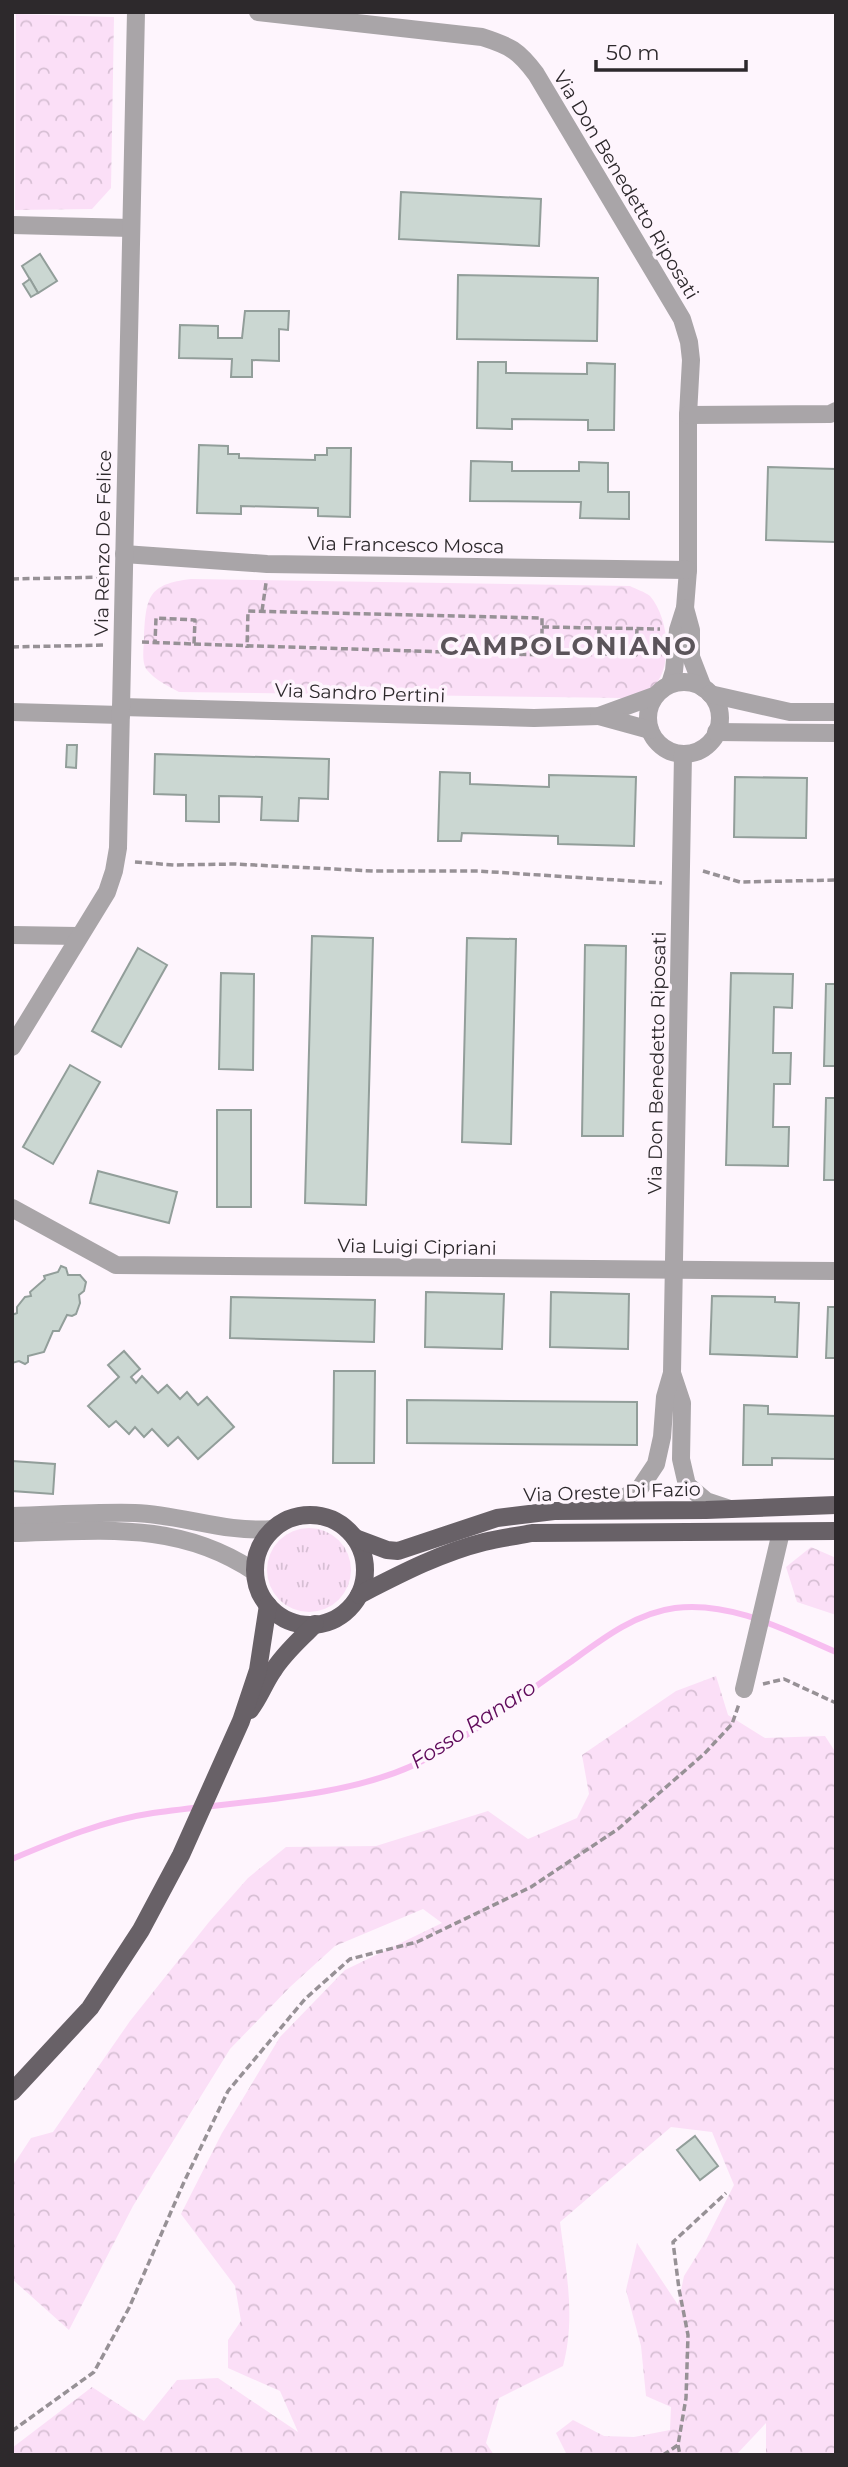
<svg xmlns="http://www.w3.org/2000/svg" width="848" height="2467" viewBox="0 0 848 2467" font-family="Montserrat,sans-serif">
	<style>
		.grass { fill: url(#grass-tufts) }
		.forest { fill: url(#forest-crowns) }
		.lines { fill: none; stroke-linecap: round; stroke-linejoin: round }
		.stream { stroke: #f7bdf0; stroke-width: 6 }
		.building { fill: #cbd7d2; stroke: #929e9a; stroke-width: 2 }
		.path { stroke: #979196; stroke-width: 3.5; stroke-dasharray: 7 3.5; stroke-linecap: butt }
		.minor { stroke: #a9a5a8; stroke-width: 18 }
		.major { stroke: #686167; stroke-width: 18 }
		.labels { text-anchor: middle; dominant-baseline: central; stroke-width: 7; stroke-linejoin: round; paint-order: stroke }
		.street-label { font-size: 19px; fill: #2d292c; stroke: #fef5fd }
		.water-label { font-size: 21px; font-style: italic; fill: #5f095a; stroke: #fef5fd }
		.district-label { font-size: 26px; font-weight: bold; letter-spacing: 2px; fill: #5b545a; stroke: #fef5fd }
	</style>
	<defs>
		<pattern id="grass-tufts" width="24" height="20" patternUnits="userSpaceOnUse" patternTransform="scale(1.75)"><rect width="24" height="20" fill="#fbdff7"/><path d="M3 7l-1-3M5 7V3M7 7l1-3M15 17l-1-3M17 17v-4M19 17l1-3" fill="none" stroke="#d7bfd4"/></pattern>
		<pattern id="forest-crowns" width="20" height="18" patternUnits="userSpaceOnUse" patternTransform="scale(1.75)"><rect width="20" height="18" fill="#fbdff7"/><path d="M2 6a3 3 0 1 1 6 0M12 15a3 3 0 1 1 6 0" fill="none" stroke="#d7bfd4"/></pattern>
	</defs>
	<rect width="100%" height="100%" fill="#fef5fd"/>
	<circle class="grass" cx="309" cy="1570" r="42"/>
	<g class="forest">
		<path d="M16,14L114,17L111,188L92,209L15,210Z"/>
		<path d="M191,579L630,586C636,589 645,592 650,596C669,618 675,670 650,690C642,696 633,696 623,698L179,692C168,686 155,680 147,670C141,662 144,647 144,638C146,597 148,584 191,579Z"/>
		<path d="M811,1547L836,1558V1615L797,1602L786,1567Z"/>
		<path d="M716,1676L728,1715L765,1738L825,1736L836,1753V2455H766V2423L736,2455H567L556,2433L573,2420L604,2436L634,2437L670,2430L671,2407L646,2396L641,2346L626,2290L637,2243L678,2305L684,2276L704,2244L734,2185L712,2132L671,2127L560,2222C566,2271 576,2317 563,2366L499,2398L486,2443L494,2455H12V2448L92,2387L144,2421L177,2380L218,2378L298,2432L280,2391L228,2368V2340L241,2321L235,2286L181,2214L222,2133L280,2037L345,1970L442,1923L423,1909L335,1946L290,1987L230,2049L133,2206L69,2330L12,2279V2167L31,2138L53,2132L130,2021L209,1922L248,1878L286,1847L376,1846L488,1811L528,1839L577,1818L589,1794L582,1755L676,1691Z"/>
	</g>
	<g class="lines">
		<path class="stream" d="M12,1859C57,1840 105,1820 153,1813C235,1801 349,1799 422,1761C475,1734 523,1694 572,1661C602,1639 636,1613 675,1608C731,1601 785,1630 836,1652"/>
	</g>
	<g class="building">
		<path d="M401,192L541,199L539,246L399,239Z"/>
		<path d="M40,254L57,281L38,293L22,266Z"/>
		<path d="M458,275L598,278L597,341L457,339Z"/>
		<path d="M30,279L38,293L31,297L23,284Z"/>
		<path d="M245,311H289L288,330L279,329V361L252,360V377H231L232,359L179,358L180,325L218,326V338H242Z"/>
		<path d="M478,362H506V373L587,374V363L615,364L614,430H588V420L512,419V429L477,428Z"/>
		<path d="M199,445L228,446V454H239V458L315,460V455H327V448H351L350,517L318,516V508L241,506V514L197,513Z"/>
		<path d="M471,461L512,462V471H579V462L608,463V492H629V519L580,518L581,502L470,501Z"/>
		<path d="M768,467L836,469V542L766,540Z"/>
		<path d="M67,745H77L76,768L66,767Z"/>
		<path d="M155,754L329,759L328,799L299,798L298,821L261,820L262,797L219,796V822L186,821V795L154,794Z"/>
		<path d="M440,772L470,773V784L549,787V775L636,777L634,846L558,844V836L462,833L461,841H438Z"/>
		<path d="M735,777L807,778L806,838L734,837Z"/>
		<path d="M312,936L373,938L366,1205L305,1203Z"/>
		<path d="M467,938L516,939L511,1144L462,1142Z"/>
		<path d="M585,945L626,946L623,1136H582Z"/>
		<path d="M138,948L167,965L121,1047L92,1031Z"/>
		<path d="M221,973L254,974L253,1070L219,1069Z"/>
		<path d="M731,973L793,974L792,1008L774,1007L773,1053H791L790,1084H774L773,1127H789L788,1166L726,1165Z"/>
		<path d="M826,984H836V1066H824Z"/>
		<path d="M70,1065L100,1082L53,1164L23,1147Z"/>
		<path d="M826,1098H836V1180H824Z"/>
		<rect x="217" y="1110" width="34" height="97"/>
		<path d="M98,1171L177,1192L169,1223L90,1203Z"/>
		<path d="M61,1266L66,1268L68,1275H80L86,1282L84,1291L79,1295L80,1303L76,1314L72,1316L67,1315L59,1331H53L44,1352L28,1356V1362L25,1364L19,1361L12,1363V1315L17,1313V1307L25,1297L31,1296L30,1292L45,1279L44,1276L58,1272Z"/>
		<path d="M426,1292L504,1294L502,1349L425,1347Z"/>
		<path d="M551,1292L629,1294L628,1349L550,1347Z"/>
		<path d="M712,1296L775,1297V1302L799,1303L797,1357L710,1354Z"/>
		<path d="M231,1297L375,1300L374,1342L230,1338Z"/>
		<path d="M828,1307H836V1358H826Z"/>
		<path d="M124,1351L140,1369L131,1377L136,1383L142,1376L158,1393L167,1385L180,1399L187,1392L198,1405L207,1397L234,1427L198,1459L178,1437L168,1446L152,1429L144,1437L135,1427L129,1434L116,1421L109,1427L88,1406L119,1377L108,1365Z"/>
		<path d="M334,1371H375L374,1463H333Z"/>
		<path d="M407,1400L637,1402V1445L407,1443Z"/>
		<path d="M744,1405L768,1406V1414L836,1416V1459L772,1458V1465H743Z"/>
		<path d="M12,1461L55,1464L53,1494L12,1491Z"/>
		<path d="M695,2136L718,2166L700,2180L677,2150Z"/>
	</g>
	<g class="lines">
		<g class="path">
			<path d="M12,579L105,577"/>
			<path d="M262,611L266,583"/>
			<path d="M542,627L660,629"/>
			<path d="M599,627L598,654L636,655L637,628"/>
			<path d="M142,642L194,644L195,620L156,618L155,643"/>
			<path d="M194,644L542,655V618L248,611L247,648"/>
			<path d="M12,647L105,645"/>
			<path d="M135,862L174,865L234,864L373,871H478L662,883"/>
			<path d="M703,871L740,882L836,880"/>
			<path d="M763,1684L784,1679L836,1703"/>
			<path d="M12,2431L94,2372L129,2308L184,2182L228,2091L305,1999L350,1959L417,1942L531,1887L618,1829L704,1754L732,1724L739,1704"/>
			<path d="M678,2445L680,2455"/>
			<path d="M663,2455L678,2445L686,2398L688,2335L679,2289L673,2242L726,2193"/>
		</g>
		<g class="minor">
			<path d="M258,12L482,37C510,46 518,50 536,74L682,319L689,342L691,360L688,415V570L685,608L678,630L674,671L670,684"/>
			<path d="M12,225L131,228"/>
			<path d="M688,415L830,414L836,411"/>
			<path d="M124,554L267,564L688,570"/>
			<path d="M685,608L691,630V657L703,688"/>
			<circle cx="684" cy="718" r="36"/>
			<path d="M710,694L790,712H836"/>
			<path d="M121,707L534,718L599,716L654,696"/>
			<path d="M12,712L121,715"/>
			<path d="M599,716L650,730"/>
			<path d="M716,732L836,733"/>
			<path d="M12,935L78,936"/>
			<path d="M12,1047L107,892L114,871L118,848L136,12"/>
			<path d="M12,1208L116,1265L836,1271"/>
			<path d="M672,1373L682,1403L681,1459L687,1485L706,1501L730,1509"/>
			<path d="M604,1510L640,1488L656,1464L662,1437L665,1397L672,1373L683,754"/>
			<path d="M12,1516C53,1515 95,1512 135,1513C184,1515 224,1533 273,1529"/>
			<path d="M12,1533C100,1531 178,1520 255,1572"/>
			<path d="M744,1689L781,1532"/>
		</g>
		<g class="major">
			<circle cx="310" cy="1570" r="55"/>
			<path d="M355,1538L387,1550L398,1551L497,1518L554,1511L706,1510L836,1505"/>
			<path d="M359,1595C400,1574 440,1553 484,1542C500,1538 516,1536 532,1533L836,1531"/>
			<path d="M250,1710C260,1697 264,1684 273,1671C284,1653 301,1639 315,1624"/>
			<path d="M12,2092L90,2008L141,1930L181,1855L241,1721L258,1670L268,1605"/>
		</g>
	</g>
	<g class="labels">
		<g class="street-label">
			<text transform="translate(626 185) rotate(59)">Via Don Benedetto Riposati</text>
			<text transform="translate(103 543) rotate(-89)">Via Renzo De Felice</text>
			<text transform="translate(406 545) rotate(1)">Via Francesco Mosca</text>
			<text transform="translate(360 693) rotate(2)">Via Sandro Pertini</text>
			<text transform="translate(657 1063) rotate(-89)">Via Don Benedetto Riposati</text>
			<text transform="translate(417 1247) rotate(1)">Via Luigi Cipriani</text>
			<text transform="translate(612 1492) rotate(-2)">Via Oreste Di Fazio</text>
		</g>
		<g class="water-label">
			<text transform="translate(473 1724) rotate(-33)">Fosso Ranaro</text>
		</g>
		<g class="district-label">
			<text x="569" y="646">CAMPOLONIANO</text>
		</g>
	</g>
	<rect width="848" height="2467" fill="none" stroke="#2d292c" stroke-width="28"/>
	<path d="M596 60v10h150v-10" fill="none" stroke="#2d292c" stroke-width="3.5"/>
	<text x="606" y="60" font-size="21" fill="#2d292c" stroke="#fef5fd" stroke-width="5" paint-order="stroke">50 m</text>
</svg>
